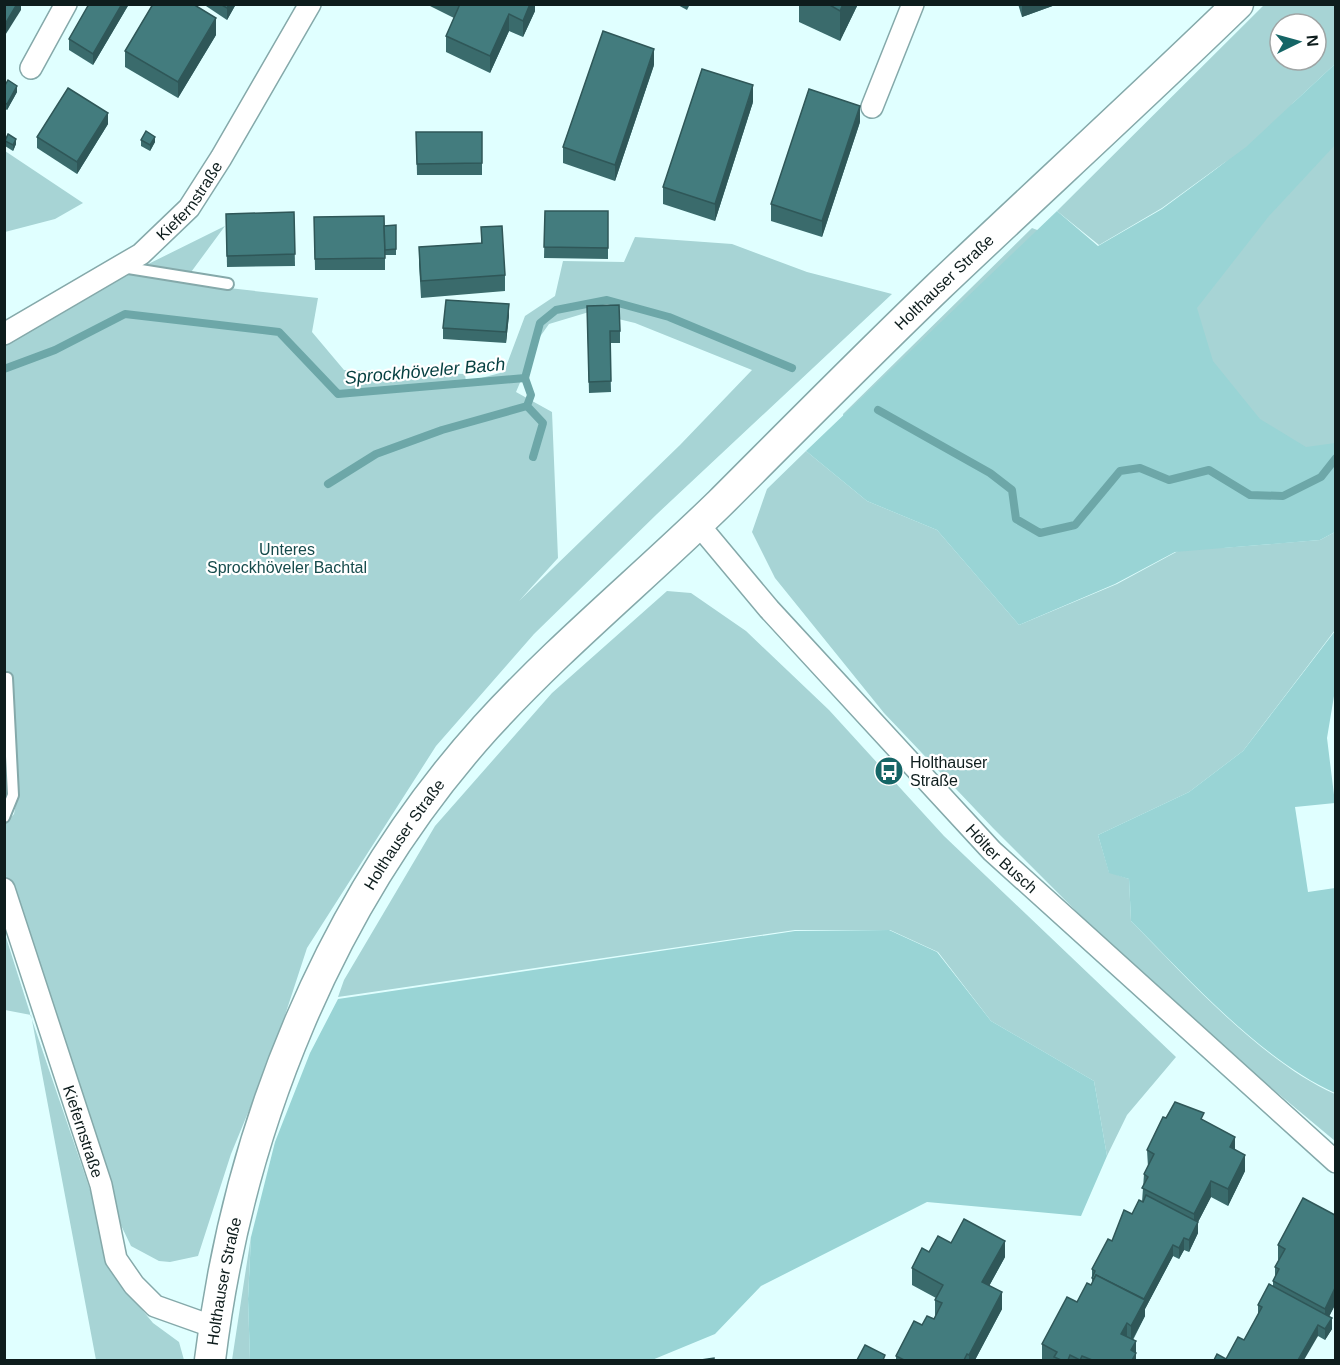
<svg xmlns="http://www.w3.org/2000/svg" width="1340" height="1365" viewBox="0 0 1340 1365" font-family="Arial,sans-serif">
	<style>
		.green { fill: #a7d4d5; fill-rule: evenodd }
		.forest { fill: #99d4d5 }
		.lines { fill: none; stroke-linecap: round; stroke-linejoin: round }
		.stream { stroke: #6da7a8; stroke-width: 8 }
		.lane-casing { stroke: #85a9aa; stroke-width: 14 }
		.street-casing { stroke: #85a9aa; stroke-width: 24 }
		.secondary-casing { stroke: #85a9aa; stroke-width: 33 }
		.lane { stroke: #fff; stroke-width: 10 }
		.street { stroke: #fff; stroke-width: 21 }
		.secondary { stroke: #fff; stroke-width: 30 }
		.wall { fill: #3a6b6c }
		.shaded-wall { fill: #2f5758 }
		.building { fill: #437c7e; stroke: #2f5758; stroke-width: 1.5 }
		.labels { text-anchor: middle; dominant-baseline: central; stroke-width: 4.5; stroke-linejoin: round; paint-order: stroke }
		.street-label { font-size: 16px; fill: #0e1d1d; stroke: #fff }
		.park-label { font-size: 16px; fill: #164b4c; stroke: #fff }
		.poi-label { font-size: 16px; fill: #0e1d1d; stroke: #fff; text-anchor: start }
		.water-label { font-size: 18px; font-style: italic; fill: #053f40; stroke: #fff }
	</style>
	<rect width="100%" height="100%" fill="#e0ffff"/>
	<g class="green">
		<path d="M1264,5H1335V64L1291,105L1335,70V457L1221,548L1320,540L1335,532V630L1243,751L1189,792L1098,835L1109,872L1129,879L1131,921C1188,979 1261,1061 1335,1094V1141L1232,1055L1091,926L993,828L884,713L775,578L752,532L767,489L806,451L867,501L937,530L1019,625L1117,584L1178,551L846,430L843,414L1032,228L1087,249L1124,242L1228,160L1162,208L1099,245L1057,211ZM1280,24H1316V60H1280Z"/>
		<path d="M5,151L83,203L55,219L5,232Z"/>
		<path d="M225,226L183,283L318,298L312,332L344,370L465,374L466,382L504,372L525,316L555,296L563,261L624,262L635,237L732,244L807,272L892,294L657,514L534,634L436,746L307,948L273,1052L231,1154L198,1256L170,1262L159,1261L131,1246L118,1219L5,873V824L14,814L19,787L13,685L5,686V335ZM589,312L635,323L752,370L680,445L519,601L558,558L552,412L516,392L539,338L549,324Z"/>
		<path d="M667,591L691,593L746,631L829,710L944,836L1176,1057L1127,1115L1107,1156L1094,1081L991,1021L938,952L890,930H795L338,997L344,980L435,826L552,693Z"/>
		<path d="M4,931L30,1013V1014L115,1263L134,1300L153,1323L179,1342L184,1360H96L31,1015L5,1010Z"/>
		<path d="M251,1236L248,1299L250,1360H232Z"/>
	</g>
	<g class="forest">
		<path d="M1335,64V145L1269,216L1197,308L1213,361L1260,419L1306,447L1335,443V532L1320,540L1175,552L1115,584L1019,625L937,530L867,501L806,451L1057,211L1098,246L1162,209L1246,147Z"/>
		<path d="M1335,631V690L1327,738L1335,803L1295,807L1308,892L1335,888V1093C1261,1060 1189,979 1131,921L1129,879L1109,873L1098,835L1189,792L1243,751Z"/>
		<path d="M889,930L937,952L991,1021L1094,1081L1107,1156L1081,1216L927,1202L761,1286L715,1334L652,1360H250L248,1299L251,1237L275,1142L310,1053L338,999L795,931Z"/>
	</g>
	<g class="lines">
		<g class="stream">
			<path d="M4,369L55,350L125,314L279,332L338,394L525,378L540,323L556,310L607,300L669,317L792,368"/>
			<path d="M525,378L531,395L527,406L543,423L533,457"/>
			<path d="M878,410L990,473L1012,490L1016,519L1040,533L1075,525L1120,471L1140,468L1169,480L1209,470L1250,495L1283,496L1321,477L1336,458"/>
			<path d="M328,484L376,454L442,430L527,406"/>
		</g>
		<g class="lane-casing">
			<g id="lane">
				<path d="M122,267L228,284"/>
				<path d="M4,817L13,795L7,678"/>
			</g>
		</g>
		<g class="street-casing">
			<g id="street">
				<path d="M31,68L66,4"/>
				<path d="M872,107L913,4"/>
				<path id="s1" d="M4,334L141,254L189,208L221,158L310,4"/>
				<path id="s2" d="M698,524L769,609L992,851L1336,1162"/>
				<path id="s3" d="M4,889L101,1185L116,1259L134,1285L155,1306L214,1327"/>
			</g>
		</g>
		<g class="secondary-casing">
			<g id="secondary">
				<path id="s4" d="M210,1360C238,1130 329,901 486,727C559,647 642,579 720,503C792,431 864,358 938,287C1038,192 1139,100 1238,4"/>
			</g>
		</g>
		<use href="#lane" class="lane"/>
		<use href="#street" class="street"/>
		<use href="#secondary" class="secondary"/>
	</g>
	<g class="wall">
		<path d="M129,4L93,65L69,50V39Z"/>
		<path d="M203,4H236L227,20Z"/>
		<path d="M426,4H535V11L523,37L509,31L490,73L446,52V36L454,18Z"/>
		<path d="M676,4H690L687,10Z"/>
		<path d="M799,4H858L840,41L799,22Z"/>
		<path d="M1018,4H1058L1022,17Z"/>
		<path d="M216,35L178,98L125,67V51Z"/>
		<path d="M654,65L615,181L563,163V147Z"/>
		<path d="M4,87L17,92L7,110L4,108Z"/>
		<path d="M753,102L715,221L663,204V187Z"/>
		<path d="M860,122L822,237L771,221V204Z"/>
		<path d="M108,124L77,174L37,148V137Z"/>
		<path d="M416,132H482V175H417Z"/>
		<path d="M141,140L155,142L150,151L141,146Z"/>
		<path d="M5,141L16,144L13,151L5,146Z"/>
		<path d="M545,211H608V259L544,258Z"/>
		<path d="M294,212L295,266L227,267L226,214Z"/>
		<path d="M314,217L384,226L396,225V255H385V248V270H315Z"/>
		<path d="M481,227L505,275V291L421,298L419,264V247L481,243Z"/>
		<path d="M587,306L620,331V343H610L611,392L589,393Z"/>
		<path d="M509,315L506,343L443,339V328Z"/>
		<path d="M1166,1118L1204,1121L1235,1150L1245,1171L1228,1206L1211,1197L1198,1222V1233L1189,1252L1184,1250L1179,1259L1173,1256L1145,1309V1316L1133,1340L1136,1341V1360H1042V1344L1091,1285L1092,1283V1269L1132,1214L1142,1202L1144,1174L1148,1167L1147,1150Z"/>
		<path d="M1303,1198L1335,1305L1329,1316L1332,1329L1325,1340L1318,1336L1226,1359L1244,1340L1258,1315V1305L1273,1286V1281L1275,1277V1267L1278,1262V1245Z"/>
		<path d="M951,1243L1005,1257L989,1286L1002,1309L975,1360H896V1356L922,1325L934,1319L935,1317V1300L936,1298L912,1285V1268L929,1252Z"/>
	</g>
	<g class="shaded-wall">
		<path d="M17,4H21V10L4,37V26Z"/>
		<path d="M122,4H129L93,65V54Z"/>
		<path d="M229,4H236L227,20V8Z"/>
		<path d="M530,4H535V11L523,37V21Z"/>
		<path d="M843,4H858L840,41V11Z"/>
		<path d="M1022,4H1058L1022,17Z"/>
		<path d="M509,14V31L490,73V56Z"/>
		<path d="M216,18V35L178,98V82Z"/>
		<path d="M654,49V65L615,181V165Z"/>
		<path d="M753,85V102L715,221V204Z"/>
		<path d="M17,86V92L7,110V104Z"/>
		<path d="M860,106V122L822,237V221Z"/>
		<path d="M108,113V124L77,174V162Z"/>
		<path d="M155,137V142L150,151V145Z"/>
		<path d="M16,139V144L13,151V145Z"/>
		<path d="M509,304V315L506,343V332Z"/>
		<path d="M1235,1137V1153L1230,1147Z"/>
		<path d="M1245,1155V1171L1228,1206V1189Z"/>
		<path d="M1211,1181V1197L1198,1222V1233L1189,1252V1240L1194,1230V1214Z"/>
		<path d="M1184,1238V1250L1179,1259V1248Z"/>
		<path d="M1005,1241V1257L982,1299V1282Z"/>
		<path d="M1173,1245V1256L1145,1309V1316L1131,1342V1326L1142,1304Z"/>
		<path d="M1335,1288V1305L1325,1325V1309Z"/>
		<path d="M1002,1292V1309L975,1360H969V1355Z"/>
		<path d="M1332,1318V1329L1325,1340V1329Z"/>
		<path d="M1127,1323V1340L1121,1334Z"/>
		<path d="M1318,1325V1336L1304,1360H1298Z"/>
		<path d="M1136,1341V1360H1131V1350Z"/>
	</g>
	<g class="building">
		<path d="M4,4H17L4,26Z"/>
		<path d="M89,4H122L93,54L69,39Z"/>
		<path d="M153,4H193L216,18L178,82L125,51Z"/>
		<path d="M220,4H229L227,8Z"/>
		<path d="M460,4H530L523,21L509,14L490,56L446,36Z"/>
		<path d="M828,4H843L840,11Z"/>
		<path d="M603,31L654,49L615,165L563,147Z"/>
		<path d="M702,69L753,85L715,204L663,187Z"/>
		<path d="M8,80L17,86L7,104L4,103V87Z"/>
		<path d="M68,88L108,113L77,162L37,137Z"/>
		<path d="M809,89L860,106L822,221L771,204Z"/>
		<path d="M146,131L155,137L150,145L141,140Z"/>
		<path d="M416,132H482V163L417,164Z"/>
		<path d="M8,134L16,139L13,145L5,141Z"/>
		<path d="M545,211H608V248L544,247Z"/>
		<path d="M294,212L295,254L227,256L226,214Z"/>
		<path d="M384,216L385,258L315,259L314,217Z"/>
		<path d="M396,225V249L385,250L384,226Z"/>
		<path d="M502,226L505,275L421,281L419,247L482,243L481,227Z"/>
		<path d="M446,300L509,304L506,332L443,328Z"/>
		<path d="M619,305L620,331H610L611,381L589,382L587,306Z"/>
		<path d="M1175,1102L1204,1113L1201,1119L1235,1137L1230,1147L1245,1155L1228,1189L1211,1181L1194,1214L1142,1188L1148,1177L1144,1174L1154,1154L1147,1150L1163,1117L1166,1118Z"/>
		<path d="M1146,1195L1198,1222L1189,1240L1184,1238L1179,1248L1173,1245L1144,1299L1096,1275L1094,1279L1092,1278L1095,1271L1092,1269L1108,1239L1112,1241L1124,1210L1132,1214L1139,1200L1143,1202Z"/>
		<path d="M1303,1198L1335,1215V1288L1325,1309L1273,1281L1279,1269L1275,1267L1285,1249L1278,1245Z"/>
		<path d="M964,1219L1005,1241L982,1282L1002,1292L969,1355L967,1354L964,1360H904L896,1356L914,1321L922,1325L927,1316L934,1319L942,1303L935,1300L943,1285L912,1268L922,1248L929,1252L938,1236L951,1243Z"/>
		<path d="M1096,1275L1145,1300L1131,1326L1127,1323L1121,1334L1136,1341L1131,1350L1136,1353L1132,1360H1092L1082,1356L1080,1360L1070,1355L1068,1360H1061L1054,1357L1057,1352L1042,1344L1067,1297L1077,1302L1087,1283L1091,1285Z"/>
		<path d="M1269,1284L1332,1318L1325,1329L1318,1325L1298,1360H1214L1217,1354L1226,1359L1238,1337L1244,1340L1262,1307L1258,1305Z"/>
		<path d="M865,1345L885,1355L883,1360H857Z"/>
		<path d="M714,1358V1360H701Z"/>
	</g>
	<defs>
		<g id="bus-disc" transform="scale(1.5)"><circle r="9.5" fill="#156566" stroke="#fff"/><path d="M-5-6H5V4H4V6H2V4H-2V6H-4V4H-5ZM-3.5-4V0h7V-4ZM-3.5 1.2v1.5H-2V1.2ZM2 1.2v1.5H3.5V1.2Z" fill="#fff"/></g>
	</defs>
	<g fill-rule="evenodd">
		<use href="#bus-disc" x="889" y="771"/>
	</g>
	<g class="labels">
		<g class="street-label">
			<text stroke="none"><textPath href="#s1" startOffset="231">Kiefernstraße</textPath></text>
			<text stroke="none"><textPath href="#s4" startOffset="1340">Holthauser Straße</textPath></text>
			<text stroke="none"><textPath href="#s4" startOffset="566">Holthauser Straße</textPath></text>
			<text stroke="none"><textPath href="#s2" startOffset="452">Hölter Busch</textPath></text>
			<text stroke="none"><textPath href="#s3" startOffset="255">Kiefernstraße</textPath></text>
			<text stroke="none"><textPath href="#s4" startOffset="80">Holthauser Straße</textPath></text>
		</g>
		<g class="park-label">
			<text x="287" y="549">Unteres<tspan x="287" dy="18">Sprockhöveler Bachtal</tspan></text>
		</g>
		<g class="poi-label">
			<text x="910" y="762">Holthauser<tspan x="910" dy="18">Straße</tspan></text>
		</g>
		<g class="water-label">
			<text transform="translate(425 371) rotate(-5)">Sprockhöveler Bach</text>
		</g>
	</g>
	<rect width="1340" height="1365" fill="none" stroke="#0e1d1d" stroke-width="12"/>
	<g transform="translate(1298 42) rotate(85)"><circle r="28" fill="#ffffff" stroke="#9fa5a5" stroke-width="1.5"/>
	<path d="M0-4.5L10 22L0 15L-10 22Z" fill="#156566"/>
	<text y="-9" font-size="16" font-weight="bold" text-anchor="middle" fill="#0e1d1d">N</text>
	</g>
</svg>
